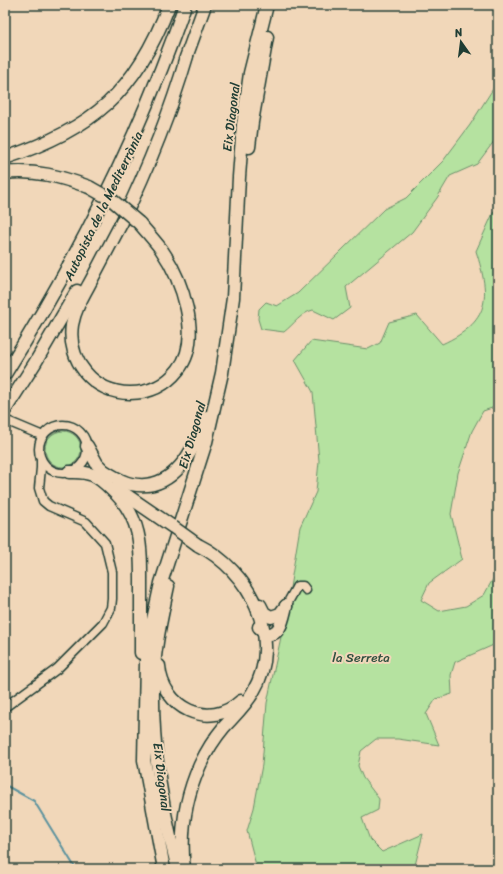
<svg xmlns="http://www.w3.org/2000/svg" width="503" height="874" viewBox="0 0 503 874" font-family="Sriracha,sans-serif">
	<style>
		.green { fill: #b5e2a0; stroke: #6a906a }
		.lines { fill: none; stroke-linecap: round; stroke-linejoin: round }
		.stream { stroke: #5b929e; stroke-width: 2 }
		.minor-casing { stroke: #1f3d34; stroke-width: 11 }
		.highway-casing { stroke: #1f3d34; stroke-width: 15 }
		.minor { stroke: #f1d7b9; stroke-width: 8 }
		.highway { stroke: #f1d7b9; stroke-width: 12 }
		.highway-bridge-casing { stroke: #1f3d34; stroke-width: 15; stroke-linecap: butt }
		.highway-bridge { stroke: #f1d7b9; stroke-width: 12 }
		.labels { text-anchor: middle; dominant-baseline: central; stroke-width: 4; stroke-linejoin: round; paint-order: stroke }
		.street-label { font-size: 13px; fill: #1f3d34; stroke: #f1d7b9 }
		.park-label { font-size: 13px; fill: #2e4e3f; stroke: #f1d7b9 }
	</style>
	<rect width="100%" height="100%" fill="#f1d7b9"/>
	<filter id="ink" filterUnits="userSpaceOnUse"><feTurbulence type="fractalNoise" baseFrequency=".025" numOctaves="2"/><feDisplacementMap in="SourceGraphic" scale="8" xChannelSelector="R" yChannelSelector="G"/><feConvolveMatrix kernelMatrix="1 2 1 2 8 2 1 2 1" color-interpolation-filters="sRGB"/></filter>
	<g filter="url(#ink)">
		<g class="green">
			<path d="M498,81V136L477,164L450,176L437,198L412,232L346,287L350,308L334,320L313,310C301,313 294,324 284,332L261,329L258,319L259,309L266,302L277,306L298,293L384,209L406,198L443,161L470,125Z"/>
			<path d="M494,211L498,212V406L483,411L472,431L458,473L451,514L462,559L429,583L421,600L439,611L466,606L484,595L493,579L498,578V643L455,662L451,675L452,694L436,699L426,714L439,745L398,739H376L361,751L358,766L363,778L379,799L378,810L362,818L370,840L382,852L423,834L414,869H257L247,831L254,808L262,765L267,703L285,618L300,527L316,492L319,461L313,392L295,360L311,341L368,349L380,343L389,322L417,315L442,344C490,322 491,298 476,251Z"/>
			<circle cx="63" cy="449" r="18"/>
		</g>
		<g class="lines">
			<path class="stream" d="M5,785L34,801L76,869"/>
			<g class="minor-casing">
				<g id="minor">
					<path d="M5,420L43,436"/>
					<circle cx="63" cy="449" r="24"/>
					<path d="M286,606L297,586H303L306,590"/>
					<path d="M5,707L57,669L103,623L111,608L112,599V572L105,543L86,522L49,506L43,501L39,488L41,468V459"/>
				</g>
			</g>
			<g class="highway-casing">
				<g id="highway">
					<path d="M184,63L205,5"/>
					<path d="M249,147L252,122L267,37"/>
					<path d="M5,158C93,129 136,92 169,5"/>
					<path d="M5,173C34,169 62,177 89,187"/>
					<path d="M139,223C146,231 154,240 161,249C181,278 204,338 178,370C166,385 149,393 130,393C93,393 67,360 72,325C75,308 84,294 92,279C102,260 112,241 122,222C148,168 170,114 187,56"/>
					<path d="M5,374C78,258 140,135 185,5"/>
					<path d="M5,410L35,363L77,291"/>
					<path d="M87,446L97,464L109,476"/>
					<path d="M104,471C113,476 121,482 131,484C174,493 194,450 206,417"/>
					<path d="M69,472C90,471 97,475 112,490C143,518 141,550 141,589C141,610 141,632 141,653"/>
					<path d="M116,488L173,527"/>
					<path d="M168,586C161,619 153,654 153,688C152,750 162,810 178,869"/>
					<path d="M260,605L264,613L271,617L280,614L286,606"/>
					<path d="M259,627L267,634C281,636 283,617 286,606"/>
					<path d="M159,666C162,708 209,731 241,701"/>
					<path d="M164,869L144,760L146,662L151,629L161,583L206,442L222,373L233,298L239,177L243,124L250,73L267,5"/>
					<path d="M184,869C180,833 185,798 200,765C206,752 214,739 224,727C234,716 246,705 253,692C285,638 249,570 198,545"/>
				</g>
			</g>
			<use href="#minor" class="minor"/>
			<use href="#highway" class="highway"/>
			<g class="highway-bridge-casing">
				<g id="highway-bridge">
					<path d="M89,187L112,200L139,223"/>
					<path d="M173,527L198,545"/>
				</g>
			</g>
			<use href="#highway-bridge" class="highway-bridge"/>
		</g>
	</g>
	<g class="labels">
		<g class="street-label">
			<text transform="translate(231 117) rotate(-83)">Eix Diagonal</text>
			<text transform="translate(103 206) rotate(-64)">Autopista de la Mediterrània</text>
			<text transform="translate(192 435) rotate(-74)">Eix Diagonal</text>
			<text transform="translate(162 777) rotate(83)">Eix Diagonal</text>
		</g>
		<g class="park-label">
			<text x="361" y="657">la Serreta</text>
		</g>
	</g>
	<rect width="503" height="874" fill="none" stroke="#f1d7b9" stroke-width="20"/>
	<rect x="10" y="10" width="483" height="854" fill="none" stroke="#1f3d34" stroke-width="1.5" filter="url(#ink)"/>
	<g transform="translate(461 42) rotate(346)" stroke="#f1d7b9" stroke-width="3" paint-order="stroke">
	<path d="M0-3L7 15L0 10L-7 15Z" fill="#1f3d34"/>
	<text y="-6" font-size="11" font-weight="bold" text-anchor="middle" fill="#1f3d34">N</text>
	</g>
</svg>
